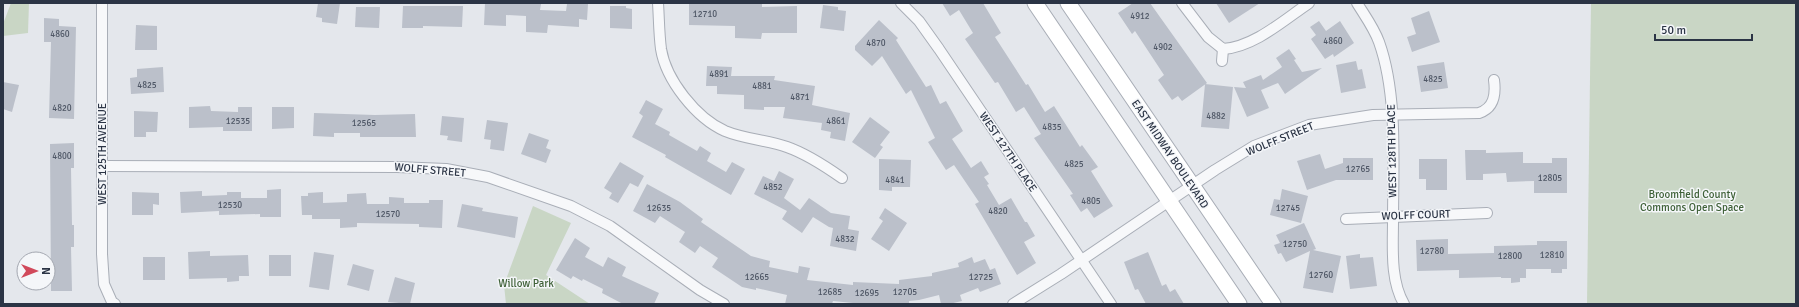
<svg xmlns="http://www.w3.org/2000/svg" width="1799" height="307" viewBox="0 0 1799 307" font-family="Signika,sans-serif">
	<style>
		.green { fill: #c9d6c5 }
		.building { fill: #bbc0ca }
		.lines { fill: none; stroke-linecap: round; stroke-linejoin: round }
		.street-casing { stroke: #a9aeb7; stroke-width: 12 }
		.secondary-casing { stroke: #a9aeb7; stroke-width: 17 }
		.street { stroke: #f7f8fa; stroke-width: 10 }
		.secondary { stroke: #fff; stroke-width: 15 }
		.labels { text-anchor: middle; dominant-baseline: central; stroke-width: 3; stroke-linejoin: round; paint-order: stroke }
		.number-label { font-size: 9px; fill: #4f5766 }
		.street-label { font-size: 11px; fill: #2b3445; stroke: #f4f6f9 }
		.park-label { font-size: 11px; fill: #3f6138; stroke: #f4f6f9 }
	</style>
	<rect width="100%" height="100%" fill="#e4e7ec"/>
	<g class="green">
		<path d="M11,3H29L28,33L3,36V24Z"/>
		<path d="M1591,3H1796V304H1587Z"/>
		<path d="M533,206L571,223L546,275L590,304H506L504,285Z"/>
	</g>
	<g class="building">
		<path d="M318,3H340L337,24L322,22V18L316,17Z"/>
		<path d="M485,3L541,4L540,10L566,11L567,4H588L587,20L579,19V27L548,25L547,33L526,32V16L506,15V26L484,25Z"/>
		<path d="M689,3H762V7L797,6V33H762L761,39L735,38V26L689,25Z"/>
		<path d="M942,3H983L1001,33L995,37L1026,85L1028,84L1045,112L1054,106L1080,147L1082,145L1098,167L1091,171L1113,206L1094,218L1087,208L1081,212L1070,195L1073,194L1034,138L1041,134L1024,107L1016,112L998,82L995,83L965,39L973,33L959,10L950,16Z"/>
		<path d="M1133,3H1150L1207,83L1182,101L1178,96L1172,100L1158,80L1164,75L1135,31L1132,34L1118,13Z"/>
		<path d="M1216,3H1260L1229,23Z"/>
		<path d="M823,5L838,7V10L846,11L844,31L820,28Z"/>
		<path d="M403,6H463L462,27L423,26V28H402Z"/>
		<path d="M610,6H626V8L632,9V29L610,28Z"/>
		<path d="M356,7H380L379,28L355,27Z"/>
		<path d="M1429,11L1440,42L1412,52L1407,37L1416,34L1411,18Z"/>
		<path d="M44,18L59,19V26L76,27L74,119L49,118L51,42H44Z"/>
		<path d="M879,20L898,38L896,40L926,87L931,85L940,104L946,101L963,131L952,139L971,168L981,161L989,174L984,177L989,184L987,185L999,205L1011,198L1025,222H1027L1035,236L1024,242L1036,263L1017,275L975,204L979,202L954,165L946,170L928,142L935,138L911,90L906,94L882,56L872,66L855,50V46Z"/>
		<path d="M1319,21L1326,31L1340,21L1354,43L1334,57L1333,54L1325,59L1311,39L1316,35L1310,27Z"/>
		<path d="M136,25L157,26V50H135Z"/>
		<path d="M1289,49L1296,59L1294,60L1302,72L1322,68L1285,94L1278,83L1261,90L1269,108L1247,117L1234,87L1246,88L1243,82L1261,75L1263,80L1282,67L1276,58Z"/>
		<path d="M1356,61L1358,70L1362,69L1366,88L1341,93L1336,65Z"/>
		<path d="M1444,62L1448,88L1421,92L1417,66Z"/>
		<path d="M707,66L732,67L731,76H775L774,80L815,86L812,105L850,113L845,141L830,138L831,132L821,130L822,123L783,118L785,107H764V110L744,109V95L717,94V86H706Z"/>
		<path d="M163,67L164,92L131,94L130,78L137,77V69Z"/>
		<path d="M3,82L19,85L12,112L3,109Z"/>
		<path d="M1205,84L1233,87L1229,129L1201,127Z"/>
		<path d="M646,100L663,109L655,124L670,132L669,135L697,151L700,146L711,153L707,161L726,172L732,162L745,169L731,195L665,157L666,155L632,137L643,116L639,113Z"/>
		<path d="M210,106L211,111L238,112V107H252V131H223V127L189,128V107Z"/>
		<path d="M272,107H294V128L272,129Z"/>
		<path d="M134,111L158,112L157,132H146V137H134Z"/>
		<path d="M314,113L375,115L415,114L416,137H360V133H334V137L313,136Z"/>
		<path d="M442,116L464,118L462,142L447,140L448,136L440,135Z"/>
		<path d="M870,117L890,132L880,145L883,147L875,158L852,142Z"/>
		<path d="M487,120L508,123L504,151L490,149L491,140L484,139Z"/>
		<path d="M529,133L549,140L546,148L551,150L546,163L521,154Z"/>
		<path d="M74,143V168H71L72,225H74V247H71L72,291H51L50,144Z"/>
		<path d="M1465,150H1486V153L1523,152V163H1552V158H1567V193H1534V181L1507,182L1506,173L1483,174V180H1466Z"/>
		<path d="M1320,154L1325,169L1343,163V158H1373V180H1336L1307,190L1297,161Z"/>
		<path d="M879,159L911,160L910,187H892V191L879,190Z"/>
		<path d="M1419,159H1447V190H1426V179H1419Z"/>
		<path d="M620,162L644,176L638,187L630,183L618,203L609,198L612,193L604,188Z"/>
		<path d="M779,171L794,179L784,198L800,210L809,198L831,213L850,216L848,229L859,231L856,251L830,246L833,228L829,227L813,217L802,233L782,219L787,211L754,194L763,176L774,181Z"/>
		<path d="M647,184L680,202L703,219L701,222L751,256L770,261L769,267L798,273L799,266L810,268L807,280L853,285V282L899,284V280L932,276V273L959,267L958,263L972,257L974,263L985,259L990,270L995,268L1001,284L980,292L978,288L960,295L962,301L949,304H941L939,295L919,300L909,301V304H863L833,301L832,304H785L787,295L756,288V290L742,287L712,267L718,258L700,246L695,253L679,242L685,232L660,216L655,223L633,211Z"/>
		<path d="M281,189V217H260V214L219,215V211L181,213L180,192L202,191V196L227,195V192H241V198H267V190Z"/>
		<path d="M1282,189L1308,196L1301,223L1270,215L1274,199L1280,200Z"/>
		<path d="M132,192L159,193V205L153,204V215H132Z"/>
		<path d="M323,192V203L347,202V194L366,193L367,204H389V197L404,198V203H429V200H443L442,228L419,227V224L357,223V227L340,228V219H312V215H302L301,196H308V193Z"/>
		<path d="M462,204L483,208L482,211L518,217L515,238L457,227Z"/>
		<path d="M885,208L907,223L889,251L871,239L883,221L879,218Z"/>
		<path d="M1304,223L1316,249L1313,250L1341,256L1333,293L1303,288L1310,251L1286,262L1281,253L1278,254L1274,245L1280,243L1276,235Z"/>
		<path d="M575,238L590,248L585,257L603,267L608,257L626,267L622,276L659,293L654,304H623L602,293L603,289L583,279L582,281L573,276L571,279L556,270Z"/>
		<path d="M1448,239V254L1494,253V246L1537,245V241H1567V269H1562V273H1551V269H1526V278H1520V282L1511,283V278H1501V277L1459,278V270L1417,271L1416,240Z"/>
		<path d="M210,251V256L248,255L249,276H239V281L227,282V278L189,279L188,252Z"/>
		<path d="M314,252L334,255L329,290L309,287Z"/>
		<path d="M1148,252L1162,286L1166,284L1170,292L1175,289L1184,304H1146L1138,289L1135,290L1124,262Z"/>
		<path d="M1360,254V258L1373,257L1377,286L1350,289L1346,256Z"/>
		<rect x="269" y="255" width="22" height="21"/>
		<rect x="143" y="257" width="22" height="23"/>
		<path d="M353,264L374,270L369,291L347,285Z"/>
		<path d="M395,277L415,283L410,304L388,302Z"/>
	</g>
	<g class="lines">
		<g class="street-casing">
			<g id="street">
				<path d="M102,3V254L104,284L112,302L115,304"/>
				<path d="M658,3C659,18 659,34 661,49C666,80 696,118 725,131C744,139 767,140 787,147C807,154 825,166 842,178"/>
				<path d="M901,3L919,21L939,49L1111,304"/>
				<path d="M1182,3L1208,37L1223,49C1254,47 1284,20 1309,3"/>
				<path d="M1357,3C1365,16 1374,28 1379,42C1398,95 1393,165 1393,221C1393,247 1390,280 1404,304"/>
				<path d="M1222,61L1223,49"/>
				<path d="M102,166L397,167L446,169L488,177L571,206L610,226L700,290L724,304"/>
				<path d="M1346,219L1487,213"/>
				<path d="M1013,304L1061,274L1215,170L1254,146L1309,125L1373,115L1479,113C1494,108 1496,95 1494,80"/>
			</g>
		</g>
		<g class="secondary-casing">
			<g id="secondary">
				<path d="M1035,3L1239,304"/>
				<path d="M1068,3L1273,304"/>
			</g>
		</g>
		<use href="#street" class="street"/>
		<use href="#secondary" class="secondary"/>
	</g>
	<g class="labels">
		<g class="number-label">
			<text x="705" y="14">12710</text>
			<text x="1140" y="16">4912</text>
			<text x="60" y="34">4860</text>
			<text x="1333" y="41">4860</text>
			<text x="876" y="43">4870</text>
			<text x="1163" y="47">4902</text>
			<text x="719" y="74">4891</text>
			<text x="1433" y="79">4825</text>
			<text x="147" y="85">4825</text>
			<text x="762" y="86">4881</text>
			<text x="800" y="97">4871</text>
			<text x="62" y="108">4820</text>
			<text x="1216" y="116">4882</text>
			<text x="238" y="121">12535</text>
			<text x="836" y="121">4861</text>
			<text x="364" y="123">12565</text>
			<text x="1052" y="127">4835</text>
			<text x="62" y="156">4800</text>
			<text x="1074" y="164">4825</text>
			<text x="1358" y="169">12765</text>
			<text x="1550" y="178">12805</text>
			<text x="895" y="180">4841</text>
			<text x="773" y="187">4852</text>
			<text x="1091" y="201">4805</text>
			<text x="230" y="205">12530</text>
			<text x="659" y="208">12635</text>
			<text x="1288" y="208">12745</text>
			<text x="998" y="211">4820</text>
			<text x="388" y="214">12570</text>
			<text x="845" y="239">4832</text>
			<text x="1295" y="244">12750</text>
			<text x="1432" y="251">12780</text>
			<text x="1552" y="255">12810</text>
			<text x="1510" y="256">12800</text>
			<text x="1321" y="275">12760</text>
			<text x="757" y="277">12665</text>
			<text x="981" y="277">12725</text>
			<text x="830" y="292">12685</text>
			<text x="905" y="292">12705</text>
			<text x="867" y="293">12695</text>
		</g>
		<g class="street-label">
			<text transform="translate(1280 139) rotate(-22)">WOLFF STREET</text>
			<text transform="translate(1392 151) rotate(-91)">WEST 128TH PLACE</text>
			<text transform="translate(1008 152) rotate(56)">WEST 127TH PLACE</text>
			<text transform="translate(102 154) rotate(-90)">WEST 125TH AVENUE</text>
			<text transform="translate(1170 154) rotate(56)">EAST MIDWAY BOULEVARD</text>
			<text transform="translate(430 170) rotate(5)">WOLFF STREET</text>
			<text transform="translate(1416 215) rotate(-2)">WOLFF COURT</text>
		</g>
		<g class="park-label">
			<text x="1692" y="194">Broomfield County<tspan x="1692" dy="13">Commons Open Space</tspan></text>
			<text x="526" y="283">Willow Park</text>
		</g>
	</g>
	<rect width="1799" height="307" fill="none" stroke="#2b3445" stroke-width="8"/>
	<g transform="translate(36 271) rotate(90)"><circle r="19" fill="#f4f6f9" stroke="#a4a8b1"/>
	<path d="M0-3L7 15L0 10L-7 15Z" fill="#d1495b"/>
	<text y="-6" font-size="11" font-weight="bold" text-anchor="middle" fill="#2b3445">N</text>
	</g>
	<path d="M1655 34v6h97v-6" fill="none" stroke="#2b3445" stroke-width="2"/>
	<text x="1661" y="34" font-size="12" fill="#2b3445" stroke="#f4f6f9" stroke-width="3" paint-order="stroke">50 m</text>
</svg>
